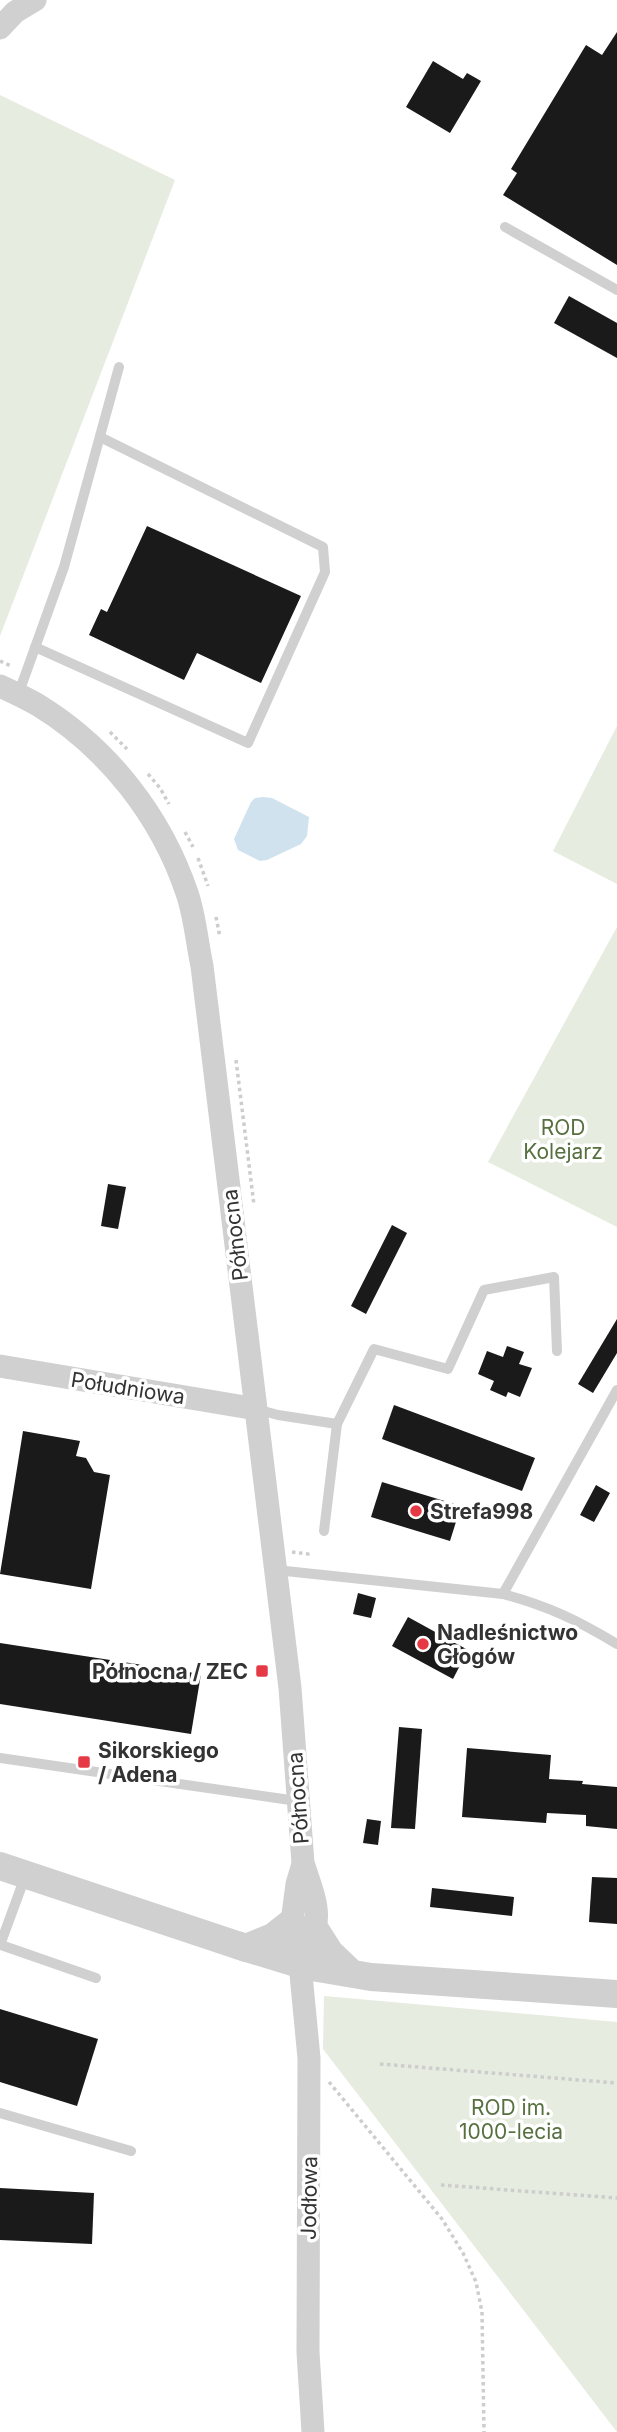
<svg xmlns="http://www.w3.org/2000/svg" width="617" height="2432" viewBox="0 0 617 2432" font-family="Inter,sans-serif">
	<style>
		.green { fill: #e6ecdf }
		.water { fill: #cfe2ee }
		.building { fill: #1a1a1a }
		.lines { fill: none; stroke-linecap: round; stroke-linejoin: round }
		.path { stroke: #cdcdcd; stroke-width: 3.5; stroke-dasharray: 3.5 3.5; stroke-linecap: butt }
		.service { stroke: #d0d0d0; stroke-width: 10 }
		.minor { stroke: #d0d0d0; stroke-width: 23 }
		.tertiary { stroke: #d0d0d0; stroke-width: 28 }
		.poi-dot { fill: #e63946; stroke: #fff; stroke-width: 2.5 }
		.labels { text-anchor: middle; dominant-baseline: central; stroke-width: 7; stroke-linejoin: round; paint-order: stroke }
		.park-label { font-size: 21px; fill: #56703f; stroke: #fff }
		.street-label { font-size: 21px; fill: #333; stroke: #fff }
		.poi-label { font-size: 21px; font-weight: bold; fill: #333; stroke: #fff; text-anchor: start }
	</style>
	<rect width="100%" height="100%" fill="#fff"/>
	<g class="green">
		<path d="M0,95L175,180L0,636Z"/>
		<path d="M617,726V884L553,851Z"/>
		<path d="M617,927V1227L488,1162Z"/>
		<path d="M324,1996L617,2022V2432L323,2049Z"/>
	</g>
	<path class="water" d="M263,797L272,798L309,817L307,836L301,844L267,860L260,861L238,850L234,839L251,802L255,798Z"/>
	<g class="building">
		<path d="M617,32V265L503,195L517,173L511,169L586,45L602,55Z"/>
		<path d="M433,61L463,79L467,73L481,81L450,133L406,107Z"/>
		<path d="M569,296L617,323V358L554,323Z"/>
		<path d="M147,526L301,596L261,683L197,653L184,680L89,635L101,609L107,612Z"/>
		<path d="M108,1184L126,1187L118,1229L101,1226Z"/>
		<path d="M392,1225L407,1233L366,1314L351,1306Z"/>
		<path d="M617,1319V1353L593,1393L578,1384Z"/>
		<path d="M507,1346L524,1352L519,1364L532,1368L520,1397L508,1392L506,1397L490,1390L494,1381L478,1374L487,1351L503,1357Z"/>
		<path d="M394,1405L535,1458L522,1491L382,1439Z"/>
		<path d="M23,1431L80,1441L76,1456L86,1458L94,1472L110,1475L91,1589L0,1574Z"/>
		<path d="M382,1482L461,1506L450,1541L371,1517Z"/>
		<path d="M596,1485L610,1493L594,1522L580,1515Z"/>
		<path d="M358,1593L376,1598L371,1618L353,1614Z"/>
		<path d="M408,1617L468,1650L453,1679L392,1646Z"/>
		<path d="M0,1643L201,1674L191,1734L0,1704Z"/>
		<path d="M399,1727L422,1729L415,1829L391,1828Z"/>
		<path d="M467,1748L551,1755L549,1779L583,1781L582,1784L617,1787V1829L586,1826V1815L547,1813L546,1823L462,1817Z"/>
		<path d="M367,1819L381,1821L378,1845L363,1843Z"/>
		<path d="M592,1877L617,1878V1924L589,1922Z"/>
		<path d="M432,1888L514,1897L512,1916L430,1907Z"/>
		<path d="M0,2009L98,2039L77,2106L0,2082Z"/>
		<path d="M0,2188L94,2193L92,2244L0,2240Z"/>
	</g>
	<g class="lines">
		<g class="path">
			<path d="M0,661L11,666"/>
			<path d="M110,732L127,749"/>
			<path d="M148,774L160,788L169,804"/>
			<path d="M185,832L193,847"/>
			<path d="M198,858L208,886"/>
			<path d="M216,917L220,937"/>
			<path d="M236,1060L254,1205"/>
			<path d="M292,1552L308,1554V1558"/>
			<path d="M380,2064L617,2083"/>
			<path d="M329,2082L442,2219L463,2253L476,2282L482,2312L484,2432"/>
			<path d="M441,2185L617,2198"/>
		</g>
		<g class="service">
			<path d="M505,227L617,290"/>
			<path d="M35,647L248,743L325,572L323,547L100,437"/>
			<path d="M18,695L64,567L119,367"/>
			<path d="M256,1409L278,1415L337,1424L374,1349L448,1369L484,1290L554,1277L557,1351"/>
			<path d="M324,1531L337,1424"/>
			<path d="M276,1570L503,1594C548,1606 577,1620 617,1644"/>
			<path d="M503,1594L617,1390"/>
			<path d="M0,1758L297,1801"/>
			<path d="M0,1945L25,1877"/>
			<path d="M1,1945L96,1978"/>
			<path d="M0,2113L131,2151"/>
		</g>
		<g class="minor">
			<path d="M0,28L15,12L35,0"/>
			<path d="M0,686C13,692 26,698 38,705C108,748 161,816 187,893C195,916 197,943 202,966L290,1688L303,1863C319,1911 324,1918 300,1964"/>
			<path d="M0,1366L256,1409"/>
			<path d="M303,1864L297,1884L292,1922L293,1939L300,1964L309,2058L308,2352L313,2432"/>
		</g>
		<g class="tertiary">
			<path d="M0,1866L237,1945L306,1966L371,1977L617,1994"/>
			<path d="M316,1931L330,1953L351,1973"/>
			<path d="M246,1948L273,1937L292,1922"/>
		</g>
	</g>
	<g class="poi-dot">
		<circle cx="416" cy="1511" r="7"/>
		<circle cx="423" cy="1644" r="7"/>
		<rect x="255" y="1664" width="14" height="14" rx="3.5"/>
		<rect x="77" y="1755" width="14" height="14" rx="3.5"/>
	</g>
	<g class="labels">
		<g class="park-label">
			<text x="563" y="1127">ROD<tspan x="563" dy="24">Kolejarz</tspan></text>
			<text x="511" y="2107">ROD im.<tspan x="511" dy="24">1000-lecia</tspan></text>
		</g>
		<g class="street-label">
			<text transform="translate(235 1235) rotate(-97)">Północna</text>
			<text transform="translate(128 1388) rotate(9)">Południowa</text>
			<text transform="translate(298 1798) rotate(-94)">Północna</text>
			<text transform="translate(309 2198) rotate(-89)">Jodłowa</text>
		</g>
		<g class="poi-label">
			<text x="430" y="1511">Strefa998</text>
			<text x="437" y="1632">Nadleśnictwo<tspan x="437" dy="24">Głogów</tspan></text>
			<text x="248" y="1671" text-anchor="end">Północna / ZEC</text>
			<text x="98" y="1750">Sikorskiego<tspan x="98" dy="24">/ Adena</tspan></text>
		</g>
	</g>
</svg>
